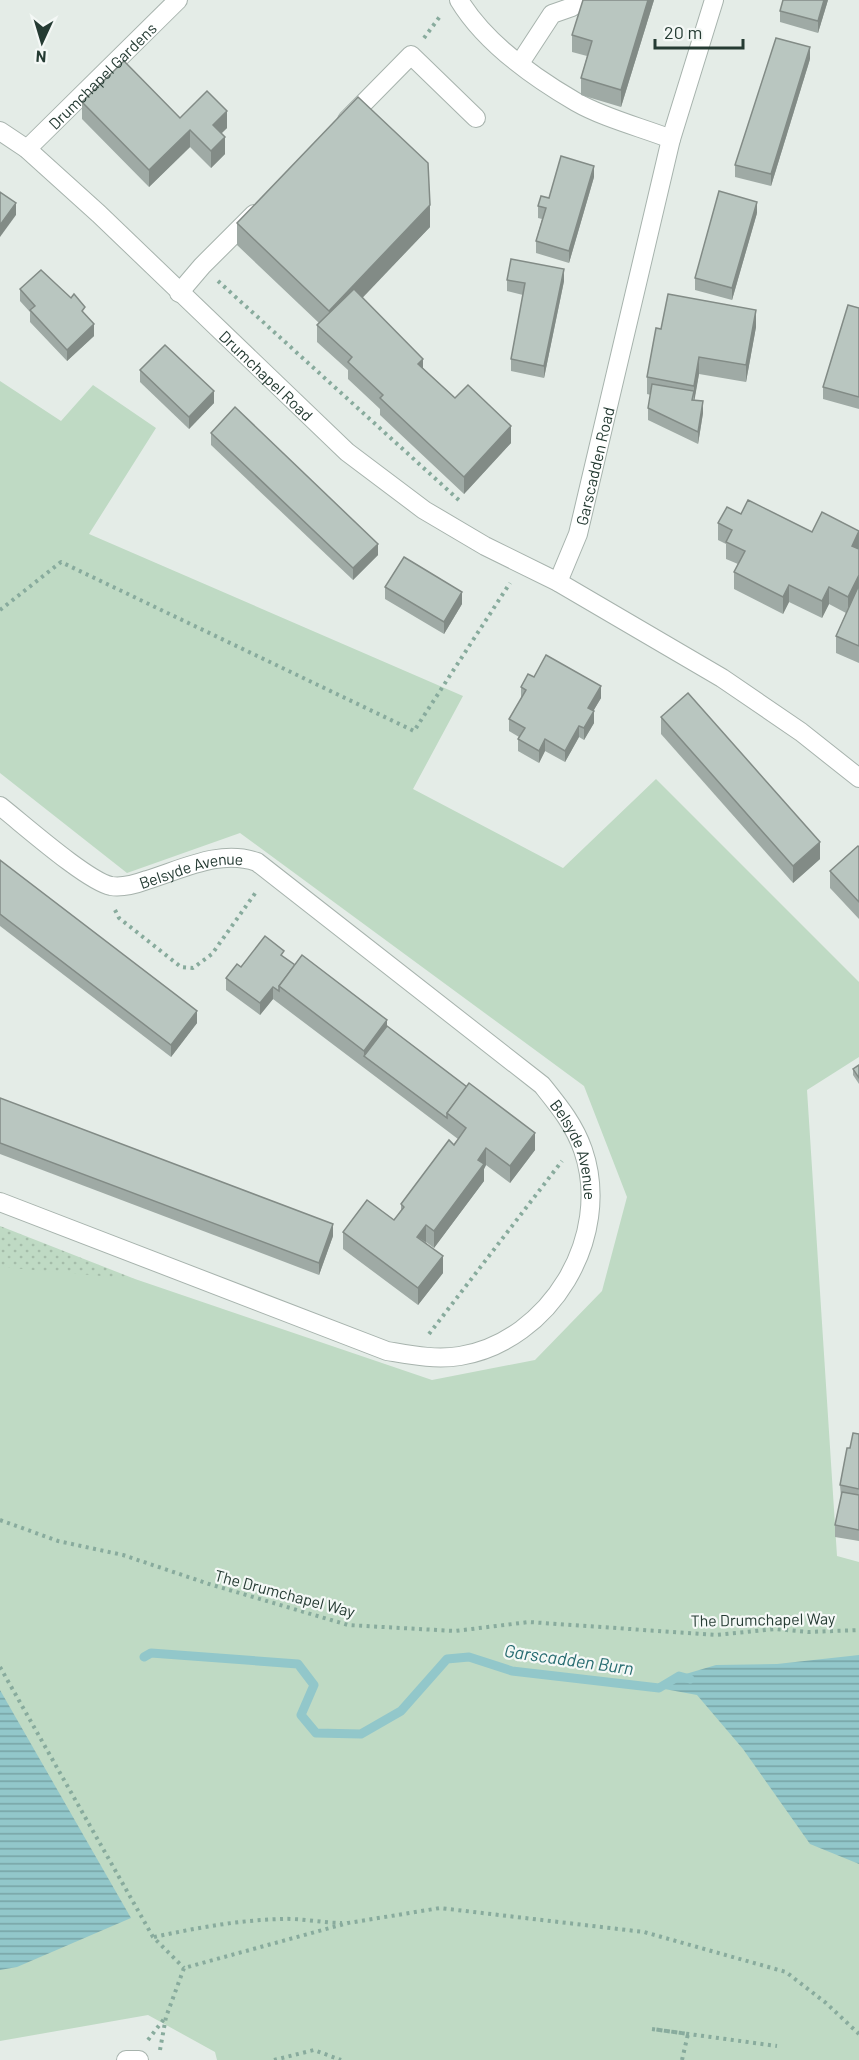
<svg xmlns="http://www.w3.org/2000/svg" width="859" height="2060" viewBox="0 0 859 2060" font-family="Barlow,sans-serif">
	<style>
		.grass { fill: url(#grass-dots) }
		.green { fill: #bfdac4 }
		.water { fill: url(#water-rules) }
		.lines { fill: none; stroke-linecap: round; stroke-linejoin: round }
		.stream { stroke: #92c7ca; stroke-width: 9 }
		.minor-casing { stroke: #a7b3ad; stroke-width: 20 }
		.path { stroke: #88ab9d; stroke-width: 4; stroke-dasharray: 3 4.5; stroke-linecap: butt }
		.minor { stroke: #fff; stroke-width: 18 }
		.wall { fill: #9faaa5 }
		.shaded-wall { fill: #828b86 }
		.building { fill: #b9c6c0; stroke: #828b86; stroke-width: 1.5 }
		.labels { text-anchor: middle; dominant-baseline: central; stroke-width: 4.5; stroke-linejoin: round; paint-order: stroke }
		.street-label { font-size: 16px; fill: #253b33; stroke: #f4f8f6 }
		.water-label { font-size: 18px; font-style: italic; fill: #266b70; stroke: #f4f8f6 }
	</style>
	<defs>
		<pattern id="grass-dots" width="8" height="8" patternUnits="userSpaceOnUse" patternTransform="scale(1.5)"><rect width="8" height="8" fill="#bfdac4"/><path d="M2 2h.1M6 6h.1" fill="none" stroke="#a4bca9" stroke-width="1.8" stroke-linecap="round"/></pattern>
		<pattern id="water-rules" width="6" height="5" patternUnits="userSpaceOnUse" patternTransform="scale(1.5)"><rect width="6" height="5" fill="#92c7ca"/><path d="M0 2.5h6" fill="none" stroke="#77a3a5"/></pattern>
	</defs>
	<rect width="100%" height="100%" fill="#e4ece7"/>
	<path class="grass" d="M0,1226L135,1279L138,1296L0,1315Z"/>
	<path class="green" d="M0,381L61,421L93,385L156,428L89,534L463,696L413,789L563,868L656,779L859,982V1057L807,1090L837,1556L859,1562V2060H217L215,2052L148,2015L0,2041V1267L135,1279L432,1380L535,1360L602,1291L627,1197L584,1086L240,833L127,873L0,773Z"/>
	<g class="water">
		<path d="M859,1655V1864L810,1844L743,1749L697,1695L659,1688L679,1676L716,1665L777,1664Z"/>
		<path d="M0,1690L131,1918L17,1967L0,1970Z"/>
	</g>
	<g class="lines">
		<path class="stream" d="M144,1657L151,1653L298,1664L314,1685L301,1715L316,1733L361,1734L401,1711L447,1659L469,1657L512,1671L659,1688L679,1676L690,1679"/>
		<g class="minor-casing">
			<g id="minor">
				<path d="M459,0C485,43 533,77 576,102C604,118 640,127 671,139"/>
				<path d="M520,63L552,14L572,7L578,0"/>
				<path d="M347,120L411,55L476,118"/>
				<path id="s1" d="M0,131L27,149L99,214L347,452L424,510L485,546L558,582L722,678L801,732L859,778"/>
				<path id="s2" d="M27,149L178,0"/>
				<path d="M179,293L202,266L254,214"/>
				<path id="s3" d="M558,582L578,534L671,139L714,0"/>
				<path id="s4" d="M0,806C23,824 87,881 111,886C123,888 136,884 147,880C183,869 220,849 257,862L542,1085C558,1105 574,1124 583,1150C613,1237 550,1341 460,1356C435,1360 411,1355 387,1351L0,1202"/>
				<path d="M126,2060H139"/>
			</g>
		</g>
		<g class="path">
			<path d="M424,38L441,15"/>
			<path d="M218,281L461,502"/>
			<path d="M0,610L61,562L414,731L510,583"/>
			<path d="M115,910L119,918L181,967L193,968L212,954L256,892"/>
			<path d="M429,1334L562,1161"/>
			<path d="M0,1520L58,1541L123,1555L209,1584L348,1625L455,1631L529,1622L716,1635L776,1629L808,1632L859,1630"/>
			<path d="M0,1667L153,1937L184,1968"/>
			<path d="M154,1937C196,1928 239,1920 282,1919C300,1918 323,1923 342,1923"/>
			<path d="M148,2040L164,2019"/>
			<path d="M160,2050L166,2017L184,1968L348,1923L440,1908L644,1932L786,1972L826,2003L859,2034"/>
			<path d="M274,2060L314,2050L341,2060"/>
			<path d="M682,2060L688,2034L652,2029L777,2046"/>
		</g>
		<use href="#minor" class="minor"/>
	</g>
	<g class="wall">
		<path d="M654,0L621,107L581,95V78L587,56L572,52V35Z"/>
		<path d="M828,0L818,33L780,22V11Z"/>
		<path d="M810,59L771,186L735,177V165Z"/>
		<path d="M82,102L180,118L227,128L221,133L225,154L211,168L190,147L149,187L82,119Z"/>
		<path d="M594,177L569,263L536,253V241L542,219L538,218V206L549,198Z"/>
		<path d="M757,213L732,300L695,290V278Z"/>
		<path d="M237,223L430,227L362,297L423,368L455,398L511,443L464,494L380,415V409L348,379V370L317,342V325L319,323L237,245Z"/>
		<path d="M507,280L564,281L544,378L511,371V359L523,295L507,291Z"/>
		<path d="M20,289L85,315L94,336L67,361L30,322V312L20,301Z"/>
		<path d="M859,308V409L823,399V387Z"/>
		<path d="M756,327L746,382L699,374L694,400L703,413L698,444L648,420V408L651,395L647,394V377L661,329Z"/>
		<path d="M140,370L214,403L189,429L140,382Z"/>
		<path d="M211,433L378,555L353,580L211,445Z"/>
		<path d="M741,514L812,532L859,531V663L836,653V636L846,613L829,604L822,618L789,602L783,614L734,589V572L738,564L726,559V544L718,540V523Z"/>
		<path d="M385,587L462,604L444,634L385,599Z"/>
		<path d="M534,677L601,698L593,711L594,723L584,740L579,737L565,762L545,751L539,763L518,751V739L519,737L509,731V719L521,699V687Z"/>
		<path d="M661,717L820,859L793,883L661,734Z"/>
		<path d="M859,847V919L830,888V871Z"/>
		<path d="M0,860L197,1023L171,1057L0,926Z"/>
		<path d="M284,957L295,965L387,1026L535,1150L510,1183L486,1165L484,1169V1181L434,1248L426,1242L443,1273L418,1305L343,1249V1232L394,1220L401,1210V1204L458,1139L273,999L260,1015L226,990V978L241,967Z"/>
		<path d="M859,1065V1084L853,1075V1069Z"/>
		<path d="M0,1098L333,1236L319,1275L0,1154Z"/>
		<path d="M859,1434V1541L835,1537V1525L841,1497L840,1485L850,1448Z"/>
	</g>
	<g class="shaded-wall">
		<path d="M648,0H654L621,107V90Z"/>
		<path d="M824,0H828L818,33V21Z"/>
		<path d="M810,47V59L771,186V174Z"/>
		<path d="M227,111V128L213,142V125Z"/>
		<path d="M190,130V147L149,187V170Z"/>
		<path d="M225,137V154L211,168V151Z"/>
		<path d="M594,166V177L569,263V251Z"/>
		<path d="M757,202V213L732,300V288Z"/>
		<path d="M16,203V215L0,237V225Z"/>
		<path d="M430,205V227L329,333V311Z"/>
		<path d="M564,269V281L544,378V366Z"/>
		<path d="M756,310V327L746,382V365Z"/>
		<path d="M94,324V336L67,361V350Z"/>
		<path d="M699,357V374L694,403V386Z"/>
		<path d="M423,359V376L418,364Z"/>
		<path d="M214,391V403L189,429V417Z"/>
		<path d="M703,401V413L698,444V432Z"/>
		<path d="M511,426V443L464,494V477Z"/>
		<path d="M859,531V548L852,562V546Z"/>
		<path d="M378,544V555L353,580V568Z"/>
		<path d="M859,575V592L848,614V597Z"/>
		<path d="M789,585V602L783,614V597Z"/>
		<path d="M829,587V604L822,618V601Z"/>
		<path d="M462,592V604L444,634V622Z"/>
		<path d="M601,686V698L588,720V708Z"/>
		<path d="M594,711V723L584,740V728Z"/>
		<path d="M579,726V737L565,762V751Z"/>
		<path d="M545,739V751L539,763V751Z"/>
		<path d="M820,842V859L793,883V866Z"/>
		<path d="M273,987V999L260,1015V1003Z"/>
		<path d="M197,1011V1023L171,1057V1045Z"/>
		<path d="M387,1020V1037L364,1056V1051Z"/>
		<path d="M535,1133V1150L510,1183V1166Z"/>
		<path d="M486,1148V1165L484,1169V1181L434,1248V1231L478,1160Z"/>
		<path d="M333,1224V1236L319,1275V1263Z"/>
		<path d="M426,1225V1242L417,1237Z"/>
		<path d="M443,1256V1273L418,1305V1288Z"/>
	</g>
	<g class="building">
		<path d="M583,0H648L621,90L581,78L592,41L572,35Z"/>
		<path d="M783,0H824L818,21L780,11Z"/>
		<path d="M776,38L810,47L771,174L735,165Z"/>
		<path d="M124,61L180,118L207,91L227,111L213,125L225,137L211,151L190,130L149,170L82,102Z"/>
		<path d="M358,97L428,163L430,205L329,311L237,223Z"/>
		<path d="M561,156L594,166L569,251L536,241L546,208L538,206L541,196L549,198Z"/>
		<path d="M719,191L757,202L732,288L695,278Z"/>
		<path d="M0,192L16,203L0,225Z"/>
		<path d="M511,259L564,269L544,366L511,359L525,283L507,280Z"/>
		<path d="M41,270L71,298L74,294L85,307L82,311L94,324L67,350L30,310L35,306L20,289Z"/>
		<path d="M354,289L423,359L418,364L455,398L468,385L511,426L464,477L380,398L383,395L348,362L352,357L317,325Z"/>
		<path d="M668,294L756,310L746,365L699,357L694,386L647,377L656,328L661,329Z"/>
		<path d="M848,305L859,308V397L823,387Z"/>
		<path d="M165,345L214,391L189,417L140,370Z"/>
		<path d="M652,384L694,391L692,400L703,401L698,432L648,408Z"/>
		<path d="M235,407L378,544L353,568L211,433Z"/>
		<path d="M748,500L812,532L822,512L859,531L852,546L859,549V575L848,597L829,587L822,601L789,585L783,597L734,572L745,551L726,542L732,530L718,523L727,507L741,514Z"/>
		<path d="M404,557L462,592L444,622L385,587Z"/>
		<path d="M859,585V646L836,636Z"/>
		<path d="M546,655L601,686L588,708L594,711L584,728L579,726L565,751L545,739L539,751L518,739L525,728L509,719L526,690L521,687L528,674L534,677Z"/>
		<path d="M688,693L820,842L793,866L661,717Z"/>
		<path d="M858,846L859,847V902L830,871Z"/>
		<path d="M0,860L197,1011L171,1045L0,914Z"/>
		<path d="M265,936L284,951L281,955L295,965L279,986V991L273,987L260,1003L226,978L237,964L241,967Z"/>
		<path d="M302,955L387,1020L364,1051L279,986Z"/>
		<path d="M387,1026L467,1087L447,1113V1118L364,1056Z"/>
		<path d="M859,1065V1078L853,1069Z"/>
		<path d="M469,1083L535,1133L510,1166L486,1148L478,1160L484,1164L434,1231L426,1225L417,1237L443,1256L418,1288L343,1232L367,1200L394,1220L404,1207L401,1204L449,1140L454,1145L466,1128L447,1113Z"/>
		<path d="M0,1098L333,1224L319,1263L0,1143Z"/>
		<path d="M853,1433L859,1434V1489L840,1485L847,1448H850Z"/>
		<path d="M842,1492L859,1495V1530L835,1525Z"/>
	</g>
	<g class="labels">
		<g class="street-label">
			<text stroke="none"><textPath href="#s2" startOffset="105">Drumchapel Gardens</textPath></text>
			<text stroke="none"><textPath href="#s1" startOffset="362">Drumchapel Road</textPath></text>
			<text stroke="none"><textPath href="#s3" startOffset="122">Garscadden Road</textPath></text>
			<text stroke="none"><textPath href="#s4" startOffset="220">Belsyde Avenue</textPath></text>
			<text stroke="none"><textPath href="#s4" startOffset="724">Belsyde Avenue</textPath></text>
			<text transform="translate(285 1593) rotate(15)">The Drumchapel Way</text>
			<text transform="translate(763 1619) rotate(-1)">The Drumchapel Way</text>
		</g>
		<g class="water-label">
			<text transform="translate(569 1659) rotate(8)">Garscadden Burn</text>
		</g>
	</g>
	<g transform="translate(42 42) rotate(184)" stroke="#f4f8f6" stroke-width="4.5" paint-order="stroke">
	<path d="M0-4.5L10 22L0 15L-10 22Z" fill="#253b33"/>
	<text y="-9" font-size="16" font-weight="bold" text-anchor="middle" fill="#253b33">N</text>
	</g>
	<path d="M655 39v9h88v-9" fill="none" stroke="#253b33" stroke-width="3"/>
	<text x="664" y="39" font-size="18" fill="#253b33" stroke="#f4f8f6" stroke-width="4.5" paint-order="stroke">20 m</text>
</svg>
